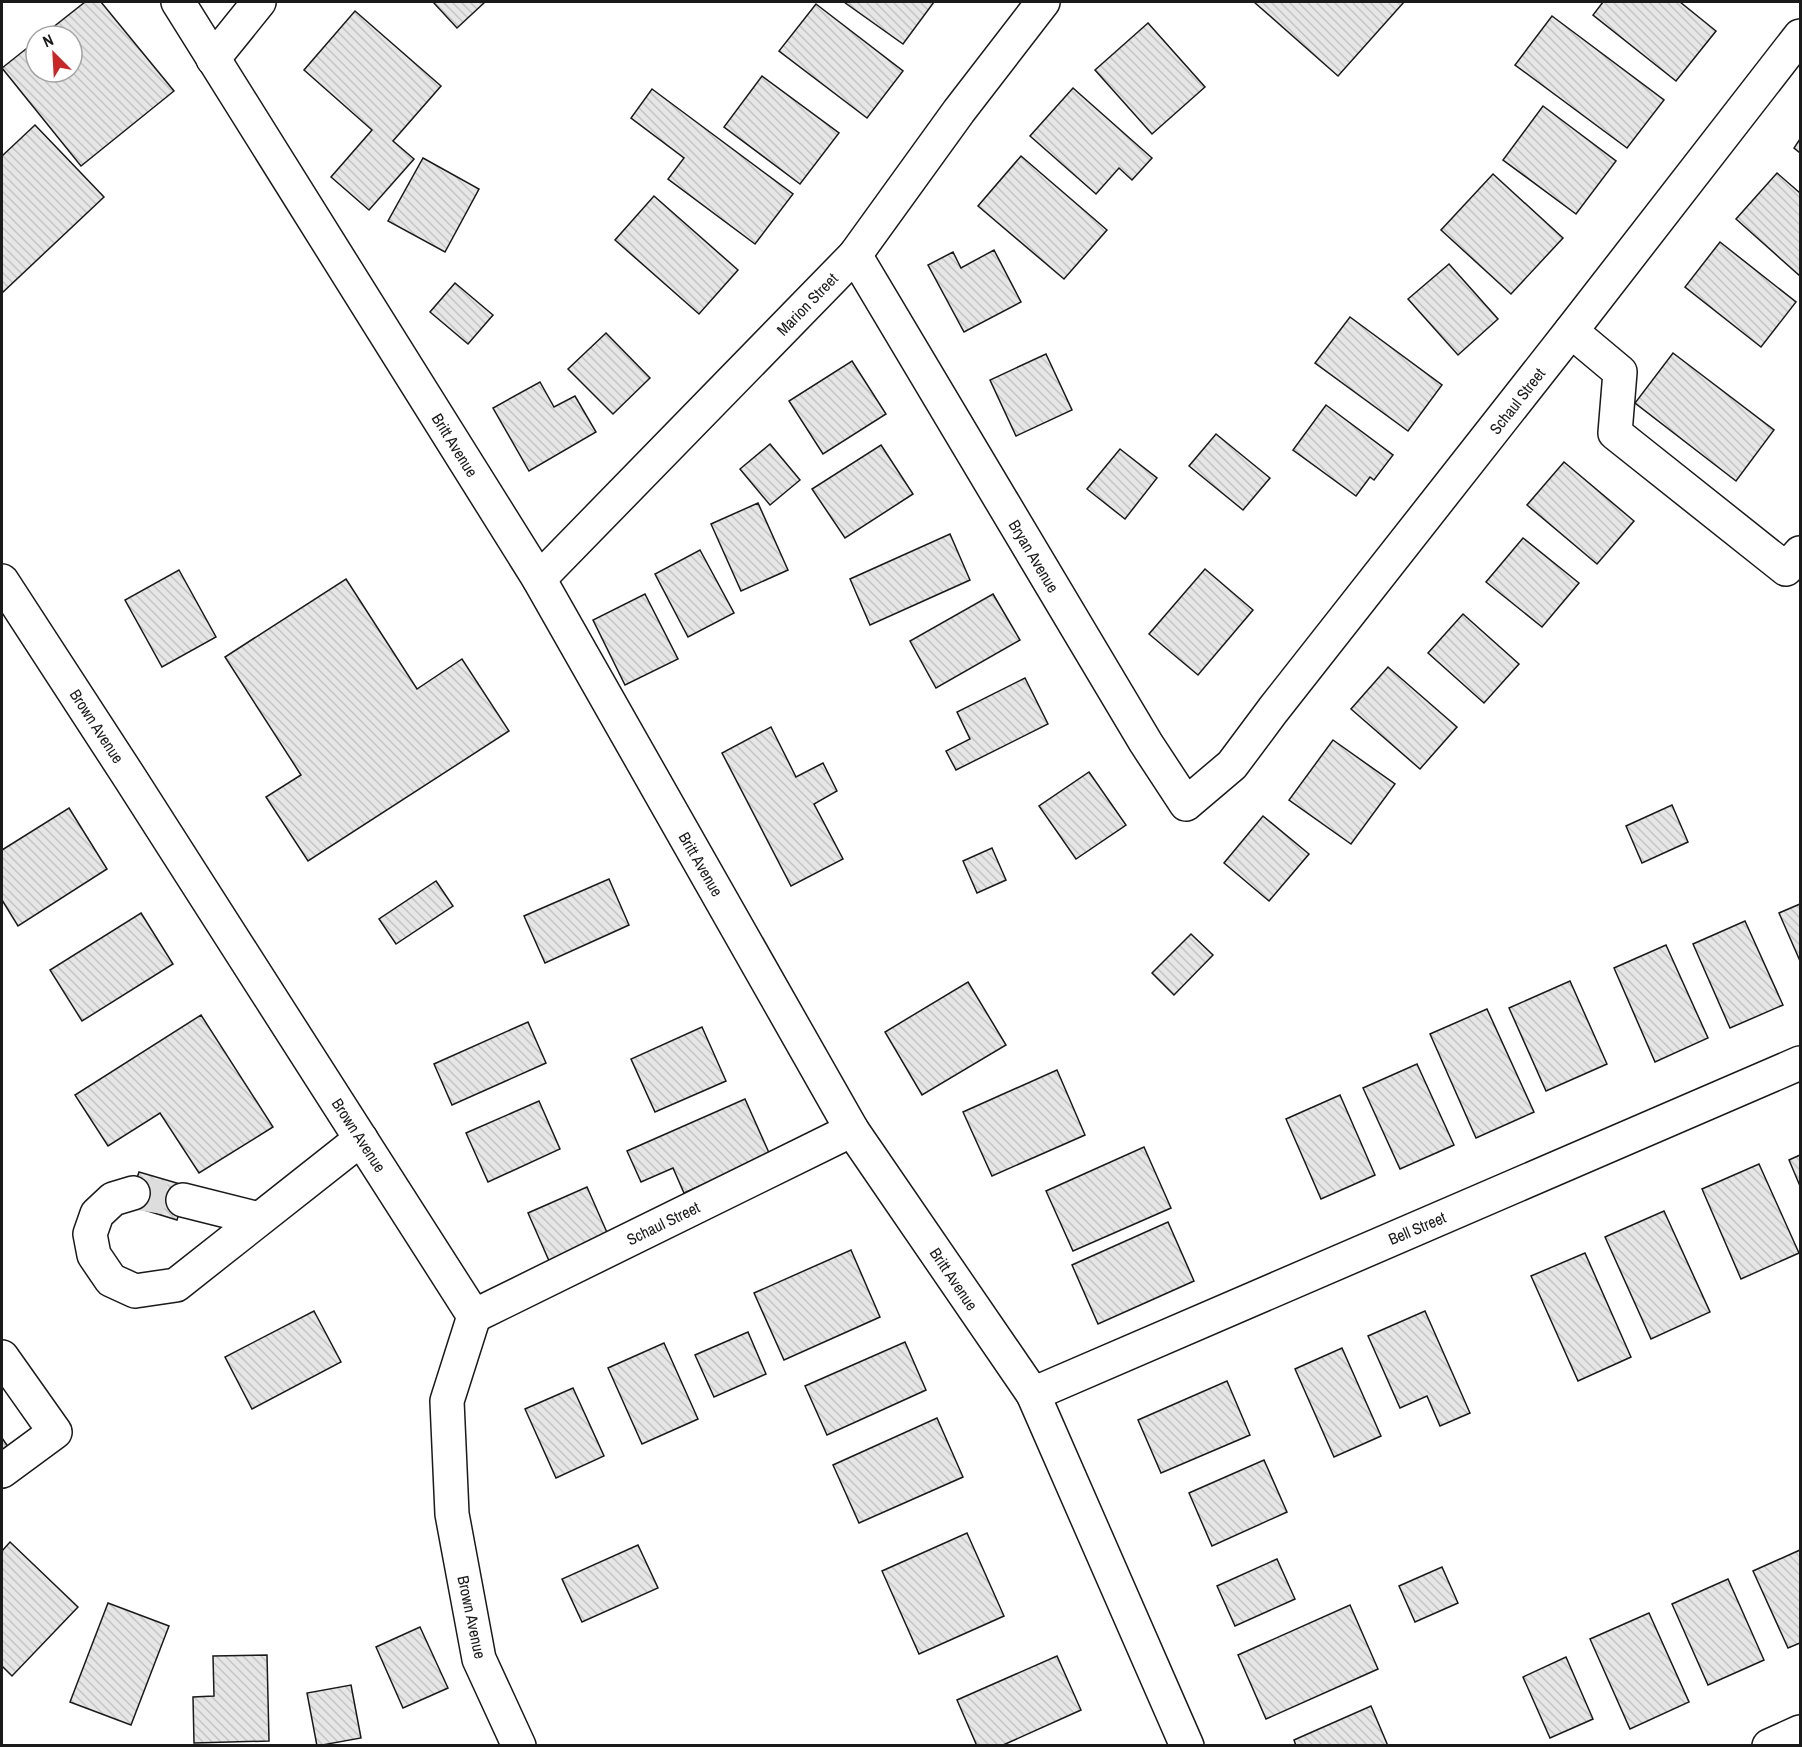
<svg xmlns="http://www.w3.org/2000/svg" width="1802" height="1747" viewBox="0 0 1802 1747" font-family="'Archivo Narrow',sans-serif">
	<style>
		.building { fill: url(#building-back-hatch); stroke: #1a1a1a; stroke-width: 1.5 }
		.lines { fill: none; stroke-linecap: round; stroke-linejoin: round }
		.minor-tunnel { stroke: #ddd; stroke-width: 33; stroke-dasharray: 33 16; stroke-linecap: butt }
		.minor-casing { stroke: #1a1a1a; stroke-width: 36 }
		.minor { stroke: #fff; stroke-width: 33 }
		.labels { text-anchor: middle; dominant-baseline: central; stroke-width: 4.5; stroke-linejoin: round; paint-order: stroke }
		.street-label { font-size: 16px; fill: #1a1a1a; stroke: #fff }
	</style>
	<defs>
		<pattern id="building-back-hatch" width="6" height="6" patternUnits="userSpaceOnUse" patternTransform="scale(1.5)"><rect width="6" height="6" fill="#e6e6e6"/><path d="M-1 5l2 2M0 0l6 6M5-1l2 2" fill="none" stroke="#c5c5c5"/></pattern>
	</defs>
	<rect width="100%" height="100%" fill="#fff"/>
	<g class="building">
		<path d="M85,2H101L174,91L81,166L2,68L36,41V72H72V36H42Z"/>
		<path d="M433,2H485L457,28Z"/>
		<path d="M844,2H934L903,44Z"/>
		<path d="M1254,2H1404L1338,76Z"/>
		<path d="M1603,2H1680L1716,31L1676,81L1593,15Z"/>
		<path d="M816,4L903,71L867,118L779,51Z"/>
		<path d="M355,11L441,86L393,141L414,159L369,210L331,177L372,130L304,70Z"/>
		<path d="M1552,16L1664,100L1627,148L1515,65Z"/>
		<path d="M1148,23L1205,87L1152,134L1095,70Z"/>
		<path d="M762,76L839,133L800,184L724,127Z"/>
		<path d="M1073,88L1152,158L1132,180L1119,168L1096,194L1030,136Z"/>
		<path d="M652,89L793,194L755,244L668,179L684,158L631,118Z"/>
		<path d="M1543,106L1616,161L1576,214L1503,160Z"/>
		<path d="M35,125L104,197L2,293V156Z"/>
		<path d="M1800,139V153L1794,148Z"/>
		<path d="M1021,156L1107,230L1064,279L978,206Z"/>
		<path d="M423,158L479,189L445,252L388,221Z"/>
		<path d="M1777,173L1800,193V276L1736,219Z"/>
		<path d="M1493,174L1563,238L1511,294L1441,230Z"/>
		<path d="M654,196L738,270L699,314L615,240Z"/>
		<path d="M1720,242L1796,302L1761,347L1685,287Z"/>
		<path d="M994,250L1021,302L964,332L928,265L953,252L961,268Z"/>
		<path d="M1449,264L1498,319L1458,355L1408,299Z"/>
		<path d="M455,283L493,315L468,344L430,312Z"/>
		<path d="M1350,317L1442,385L1408,431L1315,363Z"/>
		<path d="M606,333L650,378L613,414L568,369Z"/>
		<path d="M1673,353L1774,430L1736,481L1635,403Z"/>
		<path d="M1046,354L1072,410L1016,436L990,380Z"/>
		<path d="M852,361L886,414L823,454L789,401Z"/>
		<path d="M540,382L554,407L575,396L596,432L529,471L493,408Z"/>
		<path d="M1326,405L1393,455L1374,480L1370,477L1356,496L1293,450Z"/>
		<path d="M1216,434L1270,478L1243,510L1189,466Z"/>
		<path d="M770,444L800,480L770,505L740,469Z"/>
		<path d="M881,445L913,494L845,538L812,489Z"/>
		<path d="M1120,449L1157,478L1125,519L1087,489Z"/>
		<path d="M1564,462L1634,521L1597,564L1527,505Z"/>
		<path d="M758,503L788,570L741,591L711,524Z"/>
		<path d="M950,534L970,580L870,625L850,579Z"/>
		<path d="M1523,538L1579,583L1542,627L1486,582Z"/>
		<path d="M700,550L734,613L688,637L655,574Z"/>
		<path d="M1205,569L1253,610L1198,675L1149,634Z"/>
		<path d="M179,570L216,637L162,667L125,600Z"/>
		<path d="M346,579L417,689L462,659L509,731L308,861L266,797L301,775L225,657Z"/>
		<path d="M645,594L678,659L625,685L593,620Z"/>
		<path d="M993,594L1020,640L936,688L910,641Z"/>
		<path d="M1463,614L1519,664L1484,703L1428,653Z"/>
		<path d="M1388,667L1457,727L1420,769L1351,709Z"/>
		<path d="M1025,678L1048,724L956,770L946,751L970,739L957,712Z"/>
		<path d="M771,727L796,777L823,763L837,791L814,804L843,859L791,886L722,753Z"/>
		<path d="M1333,740L1395,784L1351,844L1289,800Z"/>
		<path d="M1089,772L1126,825L1076,859L1039,806Z"/>
		<path d="M1672,805L1688,842L1642,863L1626,826Z"/>
		<path d="M69,808L107,869L18,926L2,900V850Z"/>
		<path d="M1263,816L1309,854L1269,901L1224,863Z"/>
		<path d="M992,848L1006,880L977,893L963,861Z"/>
		<path d="M609,879L629,925L545,963L524,916Z"/>
		<path d="M436,881L453,906L396,944L379,919Z"/>
		<path d="M1800,904V961L1779,913Z"/>
		<path d="M141,913L173,964L82,1021L50,970Z"/>
		<path d="M1745,921L1783,1005L1730,1028L1693,944Z"/>
		<path d="M1191,934L1213,955L1174,995L1152,973Z"/>
		<path d="M1666,945L1708,1038L1655,1062L1614,968Z"/>
		<path d="M1570,981L1607,1064L1546,1091L1509,1008Z"/>
		<path d="M968,982L1006,1045L922,1095L885,1032Z"/>
		<path d="M1487,1009L1534,1112L1476,1138L1430,1034Z"/>
		<path d="M201,1015L273,1127L199,1173L160,1113L108,1146L75,1095Z"/>
		<path d="M528,1022L546,1063L452,1105L434,1064Z"/>
		<path d="M702,1027L726,1081L655,1112L631,1059Z"/>
		<path d="M1417,1064L1454,1145L1400,1169L1363,1088Z"/>
		<path d="M1057,1070L1085,1135L992,1176L963,1112Z"/>
		<path d="M1340,1095L1375,1175L1321,1199L1286,1119Z"/>
		<path d="M745,1099L770,1155L684,1193L673,1168L641,1182L627,1151Z"/>
		<path d="M539,1101L560,1149L488,1182L466,1133Z"/>
		<path d="M1144,1147L1171,1208L1073,1251L1046,1191Z"/>
		<path d="M1800,1155V1186L1789,1160Z"/>
		<path d="M1759,1164L1799,1253L1741,1279L1702,1189Z"/>
		<path d="M139,1172L187,1186L177,1220L128,1205Z"/>
		<path d="M587,1187L609,1237L550,1263L528,1213Z"/>
		<path d="M1664,1211L1710,1312L1651,1339L1605,1237Z"/>
		<path d="M1168,1222L1194,1281L1098,1324L1072,1265Z"/>
		<path d="M851,1250L880,1317L784,1360L754,1293Z"/>
		<path d="M1585,1253L1631,1357L1578,1381L1531,1276Z"/>
		<path d="M314,1311L341,1362L252,1409L225,1357Z"/>
		<path d="M1425,1311L1470,1413L1440,1426L1427,1396L1400,1408L1368,1336Z"/>
		<path d="M748,1332L766,1374L714,1397L695,1355Z"/>
		<path d="M905,1342L926,1390L827,1435L805,1386Z"/>
		<path d="M664,1343L698,1419L642,1444L608,1368Z"/>
		<path d="M1342,1348L1381,1436L1334,1457L1295,1369Z"/>
		<path d="M1227,1381L1250,1435L1161,1473L1138,1420Z"/>
		<path d="M573,1388L604,1456L556,1478L525,1409Z"/>
		<path d="M937,1418L963,1477L859,1523L833,1465Z"/>
		<path d="M2,1438L11,1451L2,1458Z"/>
		<path d="M1264,1460L1287,1512L1212,1546L1189,1493Z"/>
		<path d="M967,1533L1004,1616L919,1654L882,1571Z"/>
		<path d="M10,1542L78,1607L12,1676L2,1666V1551Z"/>
		<path d="M638,1545L658,1588L582,1622L562,1579Z"/>
		<path d="M1800,1550V1643L1788,1648L1753,1571Z"/>
		<path d="M1277,1559L1295,1599L1235,1626L1217,1586Z"/>
		<path d="M1442,1567L1458,1603L1415,1622L1399,1586Z"/>
		<path d="M1728,1579L1764,1660L1708,1685L1672,1604Z"/>
		<path d="M108,1603L169,1626L131,1725L70,1702Z"/>
		<path d="M1350,1605L1378,1669L1266,1719L1238,1655Z"/>
		<path d="M1649,1613L1689,1702L1630,1729L1590,1639Z"/>
		<path d="M420,1627L448,1688L403,1708L376,1647Z"/>
		<path d="M267,1655L269,1741L194,1743L193,1697L214,1696L213,1656Z"/>
		<path d="M1057,1656L1081,1710L1001,1746H977L957,1700Z"/>
		<path d="M1566,1657L1593,1719L1550,1738L1523,1677Z"/>
		<path d="M351,1685L361,1738L317,1746L307,1693Z"/>
		<path d="M1371,1706L1388,1746H1296L1294,1740Z"/>
	</g>
	<g class="lines">
		<path class="minor-tunnel" d="M133,1193L183,1200"/>
		<g class="minor-casing">
			<g id="minor">
				<path d="M178,2L539,579L852,1130L1033,1394L1187,1746"/>
				<path d="M213,59L259,2"/>
				<path d="M855,255L1146,743L1186,804L1232,765L1273,710L1571,331L1800,36"/>
				<path d="M1571,331L1620,372L1615,433L1786,569L1800,553"/>
				<path d="M539,579L855,255L959,111L1043,2"/>
				<path d="M2,581L130,778L474,1316L447,1401L452,1514L479,1659L519,1746"/>
				<path d="M133,1193L113,1199L97,1214L90,1234L94,1255L111,1280L135,1291L176,1285L361,1139"/>
				<path d="M183,1200L259,1219"/>
				<path d="M474,1316L852,1130"/>
				<path d="M2,1357L55,1432L2,1471"/>
				<path d="M1033,1394L1800,1063"/>
				<path d="M1769,1746L1800,1732"/>
			</g>
		</g>
		<use href="#minor" class="minor"/>
	</g>
	<g class="labels">
		<g class="street-label">
			<text transform="translate(807 304) rotate(-46)">Marion Street</text>
			<text transform="translate(1517 401) rotate(-52)">Schaul Street</text>
			<text transform="translate(455 445) rotate(58)">Britt Avenue</text>
			<text transform="translate(1034 556) rotate(59)">Bryan Avenue</text>
			<text transform="translate(97 726) rotate(57)">Brown Avenue</text>
			<text transform="translate(701 864) rotate(60)">Britt Avenue</text>
			<text transform="translate(359 1135) rotate(57)">Brown Avenue</text>
			<text transform="translate(663 1223) rotate(-26)">Schaul Street</text>
			<text transform="translate(1417 1228) rotate(-23)">Bell Street</text>
			<text transform="translate(954 1279) rotate(56)">Britt Avenue</text>
			<text transform="translate(472 1617) rotate(78)">Brown Avenue</text>
		</g>
	</g>
	<rect width="1802" height="1747" fill="none" stroke="#1a1a1a" stroke-width="6"/>
	<g transform="translate(54 54) rotate(336)"><circle r="28" fill="#ffffff" stroke="#a3a3a3" stroke-width="1.5"/>
	<path d="M0-4.5L10 22L0 15L-10 22Z" fill="#c62828"/>
	<text y="-9" font-size="16" font-weight="bold" text-anchor="middle" fill="#1a1a1a">N</text>
	</g>
</svg>
